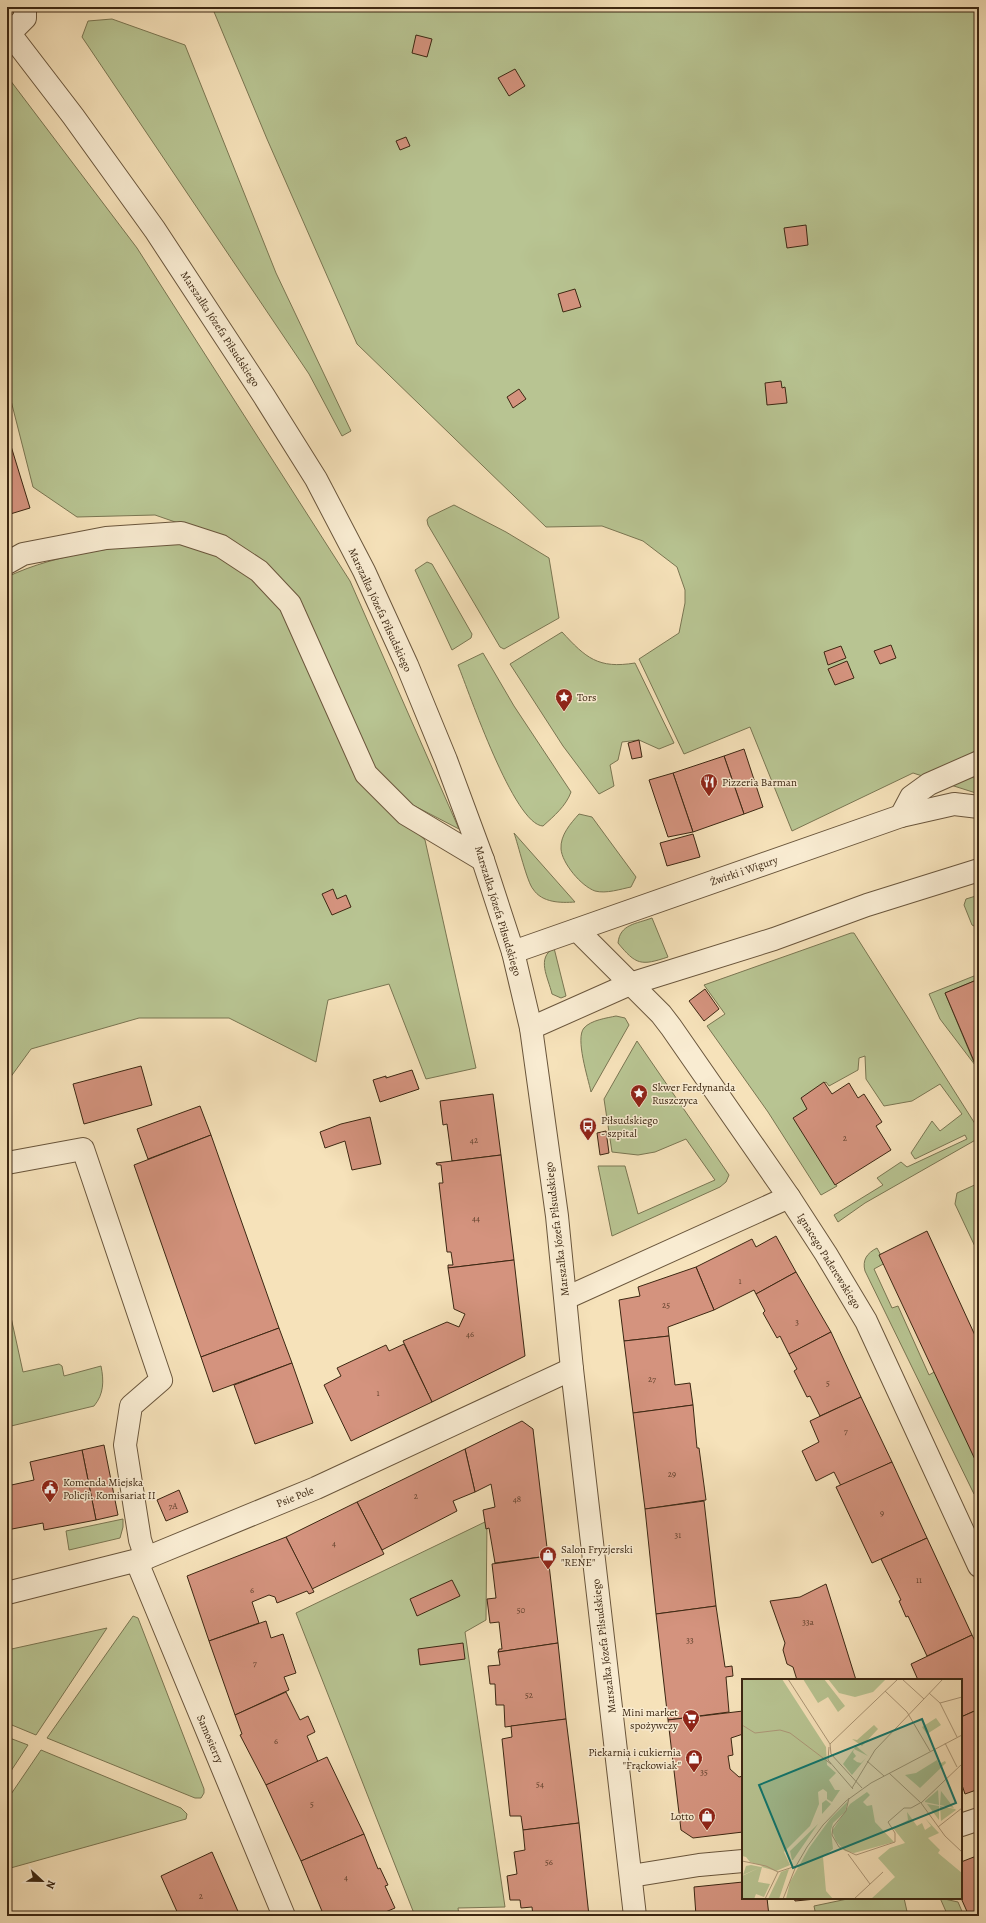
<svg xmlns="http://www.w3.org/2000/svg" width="986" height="1923" viewBox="0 0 986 1923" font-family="Alegreya,serif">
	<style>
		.green { fill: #b8c492; stroke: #7a7652 }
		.building { fill: #d4937e; stroke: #3c2712 }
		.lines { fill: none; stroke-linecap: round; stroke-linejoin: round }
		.minor-casing { stroke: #6a563c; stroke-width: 24 }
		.minor { stroke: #f9ecd2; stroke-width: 22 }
		.labels { text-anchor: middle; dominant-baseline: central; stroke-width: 3; stroke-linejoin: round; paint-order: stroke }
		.number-label { font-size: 9px; fill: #62422d }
		.street-label { font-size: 11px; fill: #3c2712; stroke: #f9ecd2 }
		.poi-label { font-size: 11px; fill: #3c2712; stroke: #f9ecd2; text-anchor: start }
		.inset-road { fill: none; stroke: #ac9777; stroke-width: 1 }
		.view { fill: #0f766e; fill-opacity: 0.15; stroke: #0f766e; stroke-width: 2 }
		.inset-edge { fill: none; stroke: #3c2712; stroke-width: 2 }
	</style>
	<rect width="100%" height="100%" fill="#f6e2ba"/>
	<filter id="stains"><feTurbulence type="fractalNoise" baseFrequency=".005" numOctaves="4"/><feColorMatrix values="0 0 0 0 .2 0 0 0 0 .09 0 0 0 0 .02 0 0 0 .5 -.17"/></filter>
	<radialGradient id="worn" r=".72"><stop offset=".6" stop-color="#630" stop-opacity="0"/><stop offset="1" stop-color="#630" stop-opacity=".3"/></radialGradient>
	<g class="green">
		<path d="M212,7H979V794L913,773L792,831L750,727L684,754L639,659L679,633L685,603V590L677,567L643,541L602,526L546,527L357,344L267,139Z"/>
		<path d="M112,19L185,45L276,273L351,431L342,436L309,374L82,37L88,21Z"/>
		<path d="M7,76L137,248L350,581L459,829L405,801L365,758L299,597L233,542L155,515L77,517L33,487L7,385Z"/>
		<path d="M454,505L506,532L549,558L559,618L504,649L500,647L428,525L427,520L429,517Z"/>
		<path d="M180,540L221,555L251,574L283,613L358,779L425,840L476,1068L426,1079L389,984L328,1000L316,1062L229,1018H139L31,1049L7,1082V577C59,552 123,547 180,540Z"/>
		<path d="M427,562L432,564L472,634L471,638L452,650L415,570Z"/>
		<path d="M562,632C586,658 598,669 635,663L674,743L659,749L639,740L622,742L618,760L610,765L614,786L599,794L563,746L510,664Z"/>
		<path d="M483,653L514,706L571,792C566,806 554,816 543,826C514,825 469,692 458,665Z"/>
		<path d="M579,814L592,817L636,877L631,887C621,889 606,894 595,891C581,886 562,863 561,849C560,835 571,823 579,814Z"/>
		<path d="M514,833L575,902C561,903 542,903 533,889C527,882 518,844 514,833Z"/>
		<path d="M979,895V926L976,927L972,925L964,905L966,899Z"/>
		<path d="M652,918L668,957C641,966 636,965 618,943C620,924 636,924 652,918Z"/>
		<path d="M851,933H854L979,1130V1138L865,1203L838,1222L834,1215L883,1185L877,1178L901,1162L907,1167L967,1139L965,1135L915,1159L911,1153L932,1121L940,1131L962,1114L940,1084L912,1101L884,1106L866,1079L865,1056L859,1058L858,1070L829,1086L826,1082L803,1097L809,1108L795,1117L837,1186L821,1195L768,1112L707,1026L725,1014L704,985Z"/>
		<path d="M554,948L566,996L561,998L552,994C548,977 536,958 554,948Z"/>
		<path d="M979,974V979L945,993L975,1065L940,1019L929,994Z"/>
		<path d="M616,1016L625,1018L629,1025L591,1092C588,1078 575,1038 584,1028C591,1020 607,1018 616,1016Z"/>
		<path d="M637,1041L729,1175L726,1182L720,1187L612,1236L598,1166H625L638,1214L715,1180L686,1139L655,1152L638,1155L612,1152L604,1099Z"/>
		<path d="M979,1183V1255L955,1204L957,1193Z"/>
		<path d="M877,1248L885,1263L874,1269L892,1308L898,1306L929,1375L936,1371L979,1462V1491L974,1494L865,1271C862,1260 867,1253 877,1248Z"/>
		<path d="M7,1299L23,1372L59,1364L62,1366L64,1376L101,1366C104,1381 104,1394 94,1406L7,1427Z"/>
		<path d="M123,1519V1527L120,1538L69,1550L66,1531Z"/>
		<path d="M487,1521L486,1620L465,1632L505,1907L458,1908L459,1916H415L296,1613Z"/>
		<path d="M133,1616L138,1618L204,1789V1793L201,1798H195L47,1738Z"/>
		<path d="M107,1628L36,1735L7,1723V1650Z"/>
		<path d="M7,1737L28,1745L7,1777Z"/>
		<path d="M41,1750L181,1808L187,1814L186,1819L7,1869V1800Z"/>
		<path d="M852,1898H904L908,1916H816L814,1906Z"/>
		<path d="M940,1898L958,1902L964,1916H948Z"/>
	</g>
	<g class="building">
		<path d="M416,35L432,39L427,57L412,53Z"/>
		<path d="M515,69L525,86L509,96L498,78Z"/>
		<path d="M406,137L410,146L400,150L396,141Z"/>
		<path d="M806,225L808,245L787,248L784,228Z"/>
		<path d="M575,289L581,307L563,312L558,294Z"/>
		<path d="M781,381L782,388L785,387L787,403L767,405L765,383Z"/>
		<path d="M519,389L526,399L513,408L507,397Z"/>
		<path d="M7,433L30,508L7,515Z"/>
		<path d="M891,645L896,658L880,664L874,651Z"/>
		<path d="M841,646L846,658L828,665L824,652Z"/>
		<path d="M847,661L854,678L835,685L828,669Z"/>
		<path d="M639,740L642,757L632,759L628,743Z"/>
		<path d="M744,749L763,807L744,814L724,756Z"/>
		<path d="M724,756L744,814L693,832L673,773Z"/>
		<path d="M673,773L693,832L668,837L649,780Z"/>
		<path d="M693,834L700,857L667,866L660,843Z"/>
		<path d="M333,889L337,899L346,895L351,907L332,915L322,894Z"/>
		<path d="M979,979V1073L945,993Z"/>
		<path d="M705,989L719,1009L704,1021L689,1001Z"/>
		<path d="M141,1066L152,1105L84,1124L73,1084Z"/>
		<path d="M412,1070L419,1089L380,1102L373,1080L386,1076V1078Z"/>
		<path d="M824,1082L832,1094L849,1083L858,1098L864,1094L882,1122L876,1126L891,1150L835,1185L793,1118L807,1109L801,1098Z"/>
		<path d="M493,1094L501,1155L452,1161L447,1124L443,1125L440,1101Z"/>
		<path d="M200,1106L211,1135L148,1159L137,1129Z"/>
		<path d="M370,1117L381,1164L352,1170L345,1141L325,1148L320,1132L341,1124Z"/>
		<path d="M606,1131L609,1153L600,1155L597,1133Z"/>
		<path d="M211,1135L279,1328L201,1357L134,1165Z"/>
		<path d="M501,1155L514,1260L448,1268V1265H453L451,1252H447L439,1183H443L441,1165H437L436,1163Z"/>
		<path d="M927,1231L979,1344V1468L879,1255Z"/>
		<path d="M776,1236L796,1272L756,1294L754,1290L714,1310L696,1267L752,1239L756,1247Z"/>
		<path d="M514,1260L525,1356L432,1402L403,1341L447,1322L459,1327L465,1314L454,1309L448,1268Z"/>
		<path d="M696,1267L714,1310L668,1327L669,1336L624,1341L619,1300L640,1296L638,1287Z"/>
		<path d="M796,1272L831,1332L789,1354L780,1336L777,1338L763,1313L765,1311L756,1294Z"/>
		<path d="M279,1328L292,1363L213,1392L201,1357Z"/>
		<path d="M831,1332L861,1397L820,1416L810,1396L807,1397L794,1371L797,1369L789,1354Z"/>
		<path d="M669,1336L675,1385L690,1383L693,1405L633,1413L624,1341Z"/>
		<path d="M404,1344L432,1402L351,1441L324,1385L341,1376L337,1368L386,1345L389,1351Z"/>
		<path d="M292,1363L313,1423L255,1444L234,1385Z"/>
		<path d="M861,1397L892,1462L841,1486L834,1472L816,1481L802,1451L819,1442L810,1421Z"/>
		<path d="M693,1405L697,1448H699L706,1500L645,1509L633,1413Z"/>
		<path d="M522,1421L533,1429L548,1556L495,1563L489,1528L486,1529L483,1510L495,1507L491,1484L475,1492L465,1449Z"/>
		<path d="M104,1445L118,1515L96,1520L82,1450Z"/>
		<path d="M465,1449L475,1492L453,1501L457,1511L382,1550L357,1502Z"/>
		<path d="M82,1450L96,1520L44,1530L43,1523L7,1530V1486L34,1480L30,1462Z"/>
		<path d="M892,1462L927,1538L872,1563L836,1487Z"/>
		<path d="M179,1490L188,1512L166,1521L157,1500Z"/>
		<path d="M704,1501L716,1606L656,1614L645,1509Z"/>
		<path d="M357,1502L384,1554L312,1589L286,1537Z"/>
		<path d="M286,1537L314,1592L309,1594L307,1591L277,1603L275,1597L269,1595L252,1602L259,1623L209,1641L187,1576Z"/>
		<path d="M927,1538L972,1635L927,1656L908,1616L906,1617L899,1601L901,1600L881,1559Z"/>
		<path d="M548,1556L558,1643L498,1652L499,1649H502L499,1622L490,1623L487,1599L496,1598L492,1564Z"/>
		<path d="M452,1580L460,1596L417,1616L410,1599Z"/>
		<path d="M826,1584L856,1680H797L793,1667L787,1664L783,1650L785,1643L770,1601L800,1597Z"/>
		<path d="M716,1606L725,1667L732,1666L733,1676L726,1677L729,1712L668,1720L656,1614Z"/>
		<path d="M266,1621L271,1638L283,1634L296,1673L284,1677L289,1690L235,1715L209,1641Z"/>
		<path d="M972,1635L979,1649V1709L961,1717V1680H918L911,1664Z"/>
		<path d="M463,1643L465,1659L420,1665L418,1649Z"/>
		<path d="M558,1643L566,1719L505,1727L504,1705H496L495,1684H490L488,1666L500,1665L498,1652Z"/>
		<path d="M286,1692L300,1720L308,1716L315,1732L307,1736L318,1762L266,1785L240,1735L242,1734L235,1715Z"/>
		<path d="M979,1709V1789L965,1794L961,1782V1717Z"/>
		<path d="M743,1711V1734L731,1738L733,1755L728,1756L730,1769L739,1777L743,1776V1832L693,1838L681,1830L668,1720Z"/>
		<path d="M566,1719L579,1823L523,1830L521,1816H510L502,1739L512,1737L511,1726Z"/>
		<path d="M327,1757L364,1834L301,1861L266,1785Z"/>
		<path d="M579,1823L589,1916H533L532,1907L521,1908L520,1900H510L507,1876L517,1874L514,1852L525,1850L523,1830Z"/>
		<path d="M364,1834L378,1869L380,1868L388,1885L385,1886L395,1908L376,1916H324L301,1861Z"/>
		<path d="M212,1852L240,1916H179L161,1876Z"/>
		<path d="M979,1855V1916H969L961,1898V1862Z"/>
		<path d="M743,1882V1898H767L769,1916H696L694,1887Z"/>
		<path d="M794,1898H816V1899L795,1901Z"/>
	</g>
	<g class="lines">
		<g class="minor-casing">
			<g id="minor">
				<path d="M7,30L73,116L155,230L264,396L316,479L364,571L407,665L446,760L483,860L513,952L531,1028L557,1216L572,1369L635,1916"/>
				<path d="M10,33L25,18V7"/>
				<path d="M7,563L23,554L106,538L181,533L221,546L259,571L290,604L366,774L406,814L483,860"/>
				<path d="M901,816L911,797L929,784L979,762"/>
				<path d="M577,930L661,1014L671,1027L789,1197L826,1254L866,1321L979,1566"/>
				<path d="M513,952L901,816L954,804L979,807"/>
				<path d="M531,1028L630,984L774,939L867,905L979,870"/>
				<path d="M7,1163L83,1149L161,1380L131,1406L125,1445L140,1540L146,1558"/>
				<path d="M566,1298L789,1197"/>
				<path d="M137,1562L284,1916"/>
				<path d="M7,1593L146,1558L316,1488L572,1369"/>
				<path d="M961,1825L979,1819"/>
				<path d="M631,1876L699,1865L743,1861"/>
			</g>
		</g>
		<use href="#minor" class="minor"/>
	</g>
	<defs>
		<g id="sight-pin" transform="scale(0.9)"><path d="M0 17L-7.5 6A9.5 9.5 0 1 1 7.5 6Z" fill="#8f2418" stroke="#f9ecd2"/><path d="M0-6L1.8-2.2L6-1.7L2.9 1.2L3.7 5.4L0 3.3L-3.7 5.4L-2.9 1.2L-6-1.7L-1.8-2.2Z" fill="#fff"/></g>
		<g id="restaurant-pin" transform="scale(0.9)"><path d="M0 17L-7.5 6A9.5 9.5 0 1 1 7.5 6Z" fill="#8f2418" stroke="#f9ecd2"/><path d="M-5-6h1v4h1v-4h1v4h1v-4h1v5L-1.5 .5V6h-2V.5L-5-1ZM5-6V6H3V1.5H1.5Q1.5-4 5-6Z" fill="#fff"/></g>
		<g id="bus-pin" transform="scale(0.9)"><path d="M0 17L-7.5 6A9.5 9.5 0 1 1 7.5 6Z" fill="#8f2418" stroke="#f9ecd2"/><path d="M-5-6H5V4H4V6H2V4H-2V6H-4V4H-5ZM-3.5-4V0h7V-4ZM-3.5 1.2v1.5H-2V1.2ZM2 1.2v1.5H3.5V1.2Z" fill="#fff"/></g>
		<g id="civic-pin" transform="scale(0.9)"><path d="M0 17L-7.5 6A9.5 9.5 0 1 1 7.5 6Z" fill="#8f2418" stroke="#f9ecd2"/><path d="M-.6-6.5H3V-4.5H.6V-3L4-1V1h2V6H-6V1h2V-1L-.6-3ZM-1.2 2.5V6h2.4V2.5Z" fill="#fff"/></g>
		<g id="shop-pin" transform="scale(0.9)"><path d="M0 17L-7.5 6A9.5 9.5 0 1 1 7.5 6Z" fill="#8f2418" stroke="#f9ecd2"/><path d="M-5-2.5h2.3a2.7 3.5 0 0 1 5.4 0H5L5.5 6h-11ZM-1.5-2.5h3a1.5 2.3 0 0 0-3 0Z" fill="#fff"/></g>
		<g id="supermarket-pin" transform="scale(0.9)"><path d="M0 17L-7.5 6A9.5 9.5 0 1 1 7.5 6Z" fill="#8f2418" stroke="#f9ecd2"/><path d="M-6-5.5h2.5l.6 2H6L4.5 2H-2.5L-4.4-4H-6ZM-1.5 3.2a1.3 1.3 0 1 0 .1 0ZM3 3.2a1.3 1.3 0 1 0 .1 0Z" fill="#fff"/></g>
	</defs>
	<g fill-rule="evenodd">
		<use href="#sight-pin" x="564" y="697"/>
		<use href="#restaurant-pin" x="709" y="782"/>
		<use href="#sight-pin" x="639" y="1093"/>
		<use href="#bus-pin" x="588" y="1126"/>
		<use href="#civic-pin" x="50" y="1488"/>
		<use href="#shop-pin" x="548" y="1555"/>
		<use href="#supermarket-pin" x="691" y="1718"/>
		<use href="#shop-pin" x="694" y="1758"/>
		<use href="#shop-pin" x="707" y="1816"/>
	</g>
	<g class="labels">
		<g class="number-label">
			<text x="845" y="1138">2</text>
			<text x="474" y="1140">42</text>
			<text x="476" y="1218">44</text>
			<text x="740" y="1281">1</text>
			<text x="666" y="1305">25</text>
			<text x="797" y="1322">3</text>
			<text x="470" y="1334">46</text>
			<text x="652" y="1379">27</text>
			<text x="828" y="1383">5</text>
			<text x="378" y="1393">1</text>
			<text x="846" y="1431">7</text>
			<text x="672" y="1474">29</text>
			<text x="416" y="1496">2</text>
			<text x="517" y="1499">48</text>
			<text x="173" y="1506">7A</text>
			<text x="882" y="1513">9</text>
			<text x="678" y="1535">31</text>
			<text x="334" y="1543">4</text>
			<text x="919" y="1580">11</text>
			<text x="252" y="1590">6</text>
			<text x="521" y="1610">50</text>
			<text x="808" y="1622">33a</text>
			<text x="690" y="1640">33</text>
			<text x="255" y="1663">7</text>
			<text x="529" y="1695">52</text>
			<text x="276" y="1741">6</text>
			<text x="704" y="1772">35</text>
			<text x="540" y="1784">54</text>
			<text x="312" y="1804">5</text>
			<text x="549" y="1862">56</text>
			<text x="346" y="1877">4</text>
			<text x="201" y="1896">2</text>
		</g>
		<g class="street-label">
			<text transform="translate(220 329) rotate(57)">Marszałka Józefa Piłsudskiego</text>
			<text transform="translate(380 610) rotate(65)">Marszałka Józefa Piłsudskiego</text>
			<text transform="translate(744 871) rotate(-19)">Żwirki i Wigury</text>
			<text transform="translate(498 911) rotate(73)">Marszałka Józefa Piłsudskiego</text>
			<text transform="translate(557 1229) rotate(-97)">Marszałka Józefa Piłsudskiego</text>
			<text transform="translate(829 1261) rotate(58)">Ignacego Paderewskiego</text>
			<text transform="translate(295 1497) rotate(-22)">Psie Pole</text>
			<text transform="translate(604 1646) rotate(-97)">Marszałka Józefa Piłsudskiego</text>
			<text transform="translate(210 1739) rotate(67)">Samosierry</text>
		</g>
		<g class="poi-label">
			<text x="577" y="697">Tors</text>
			<text x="722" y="782">Pizzeria Barman</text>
			<text x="652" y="1087">Skwer Ferdynanda<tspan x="652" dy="13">Ruszczyca</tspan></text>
			<text x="601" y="1120">Piłsudskiego<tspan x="601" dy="13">- szpital</tspan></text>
			<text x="63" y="1482">Komenda Miejska<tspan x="63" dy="13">Policji. Komisariat II</tspan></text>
			<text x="561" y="1549">Salon Fryzjerski<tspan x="561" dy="13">"RENE"</tspan></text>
			<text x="678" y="1712" text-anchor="end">Mini market<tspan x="678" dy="13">spożywczy</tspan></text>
			<text x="681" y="1752" text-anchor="end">Piekarnia i cukiernia<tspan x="681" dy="13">"Frąckowiak"</tspan></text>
			<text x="694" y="1816" text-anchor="end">Lotto</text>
		</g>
	</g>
	<g transform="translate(742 1679)">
		<rect width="220" height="220" fill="#f6e2ba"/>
		<path d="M0,0H40L84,68L85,86L94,94L87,101L93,111H98L90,123L85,120V113L81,110L76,113L77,125L68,147L42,173L48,186L34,192L20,188L16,203L28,205L22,218L14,215L12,220H0V197L21,187L8,183L4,178L0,177ZM61,0H82L103,27L96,33L86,18L76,24ZM86,0H144L131,13L113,18L97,14ZM194,39L199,46L185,55L180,48ZM132,46L136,50L120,67L110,60L115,61ZM114,67L126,77L112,70L111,73L114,77L111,80L115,83L119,84L124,79L110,96L101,85ZM195,81L197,85L203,82L204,84L178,109L163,96L174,94ZM196,111L197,126L183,123V122ZM199,111V112L212,129L198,126ZM125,113L128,116L121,123L125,127L130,126L133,143L152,163L112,174L103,172L94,162L90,152L108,125ZM84,121L89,125L80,135V124ZM106,122L103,133L91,144L89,151L91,170L81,178L84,212L91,220H44L48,203L67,169L88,140ZM185,125L197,127V141ZM198,127L213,130L214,131L199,142ZM165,133L175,147L180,144L183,151L189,147L183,139L197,154L186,159L198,171L196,174L220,194V220H129L153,198L136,179L148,169L163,164L151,149L166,141ZM76,145L51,181H50L48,172ZM9,186L19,188L1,196L4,187ZM47,190L37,220H26L39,193Z" fill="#b8c492"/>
		<path class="inset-road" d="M46,0L88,65L89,75L120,109M160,0L182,20M143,12L165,33L188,72M187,14L198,24L215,58M198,24L220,18M0,46L13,54L38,51L48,54L89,85M203,64L215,88M88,65L156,0M87,68L86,81L111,110M125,82L142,97M147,94L179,124L203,157L220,173M110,109L133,71L201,0M107,119L104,132L91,148L90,156L97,168L114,176L153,163V154L146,143L162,129H169L178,124M179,124L220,85M196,148L220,129M106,175L128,205M0,182L24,187L36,193M23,220L36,193L54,187M41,220L54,187L65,168L81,146L104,122L129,104L220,56M112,220L141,193"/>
		<path class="view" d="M180,40L214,124L51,189L17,106Z"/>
		<rect width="220" height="220" class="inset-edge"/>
	</g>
	<rect width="986" height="1923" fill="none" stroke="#f6e2ba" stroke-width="24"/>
	<rect x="8" y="8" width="970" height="1907" fill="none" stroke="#3c2712" stroke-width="2"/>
	<rect x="12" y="12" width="962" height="1899" fill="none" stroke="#3c2712"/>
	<g transform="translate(42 1881) rotate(112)" stroke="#f9ecd2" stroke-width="3" paint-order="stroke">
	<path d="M0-3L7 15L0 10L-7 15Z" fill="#3c2712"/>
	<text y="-6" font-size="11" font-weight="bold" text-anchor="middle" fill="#3c2712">N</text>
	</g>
	<rect width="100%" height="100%" filter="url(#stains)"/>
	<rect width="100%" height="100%" fill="url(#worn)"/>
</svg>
